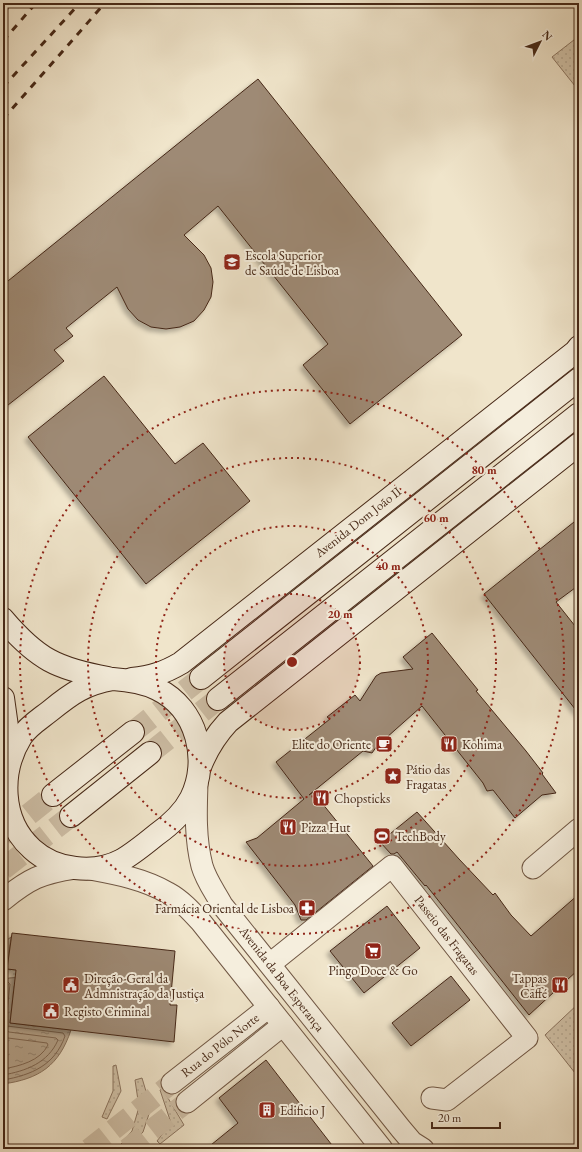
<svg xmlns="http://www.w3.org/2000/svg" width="582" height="1152" viewBox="0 0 582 1152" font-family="'EB Garamond',serif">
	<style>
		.grass { fill: url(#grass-dots); stroke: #8c7662 }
		.water { fill: url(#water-ripples); stroke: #89735e }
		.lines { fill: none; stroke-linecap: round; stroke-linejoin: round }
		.shore { stroke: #7e6652; stroke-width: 1 }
		.building { fill: #9e8a75; stroke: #462817; filter: url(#shadow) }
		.street-tunnel { stroke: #cebfa7; stroke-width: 21; stroke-dasharray: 21 10; stroke-linecap: butt }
		.secondary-tunnel { stroke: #cebfa7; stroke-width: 22; stroke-dasharray: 22 11; stroke-linecap: butt }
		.street-casing { stroke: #705744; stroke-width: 23 }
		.secondary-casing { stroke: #462817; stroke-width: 24 }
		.street { stroke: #f5eedd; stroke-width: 21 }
		.secondary { stroke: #f5eedd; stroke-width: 22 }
		.rail { stroke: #462817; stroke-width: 3; stroke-dasharray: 7 7; stroke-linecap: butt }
		.ring { fill: none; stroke: #8f2418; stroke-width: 2; stroke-dasharray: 2 4 }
		.labels { text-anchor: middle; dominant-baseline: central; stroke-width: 4; stroke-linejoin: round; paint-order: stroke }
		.poi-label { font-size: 13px; fill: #462817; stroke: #f5eedd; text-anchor: start }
		.street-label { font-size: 13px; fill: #462817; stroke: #f5eedd }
		.centre { fill: #8f2418; stroke: #f5eedd; stroke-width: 2 }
		.ring-label { font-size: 12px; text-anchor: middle; font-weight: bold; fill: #8f2418; stroke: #f5eedd; stroke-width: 4; stroke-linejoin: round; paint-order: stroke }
	</style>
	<defs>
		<pattern id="grass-dots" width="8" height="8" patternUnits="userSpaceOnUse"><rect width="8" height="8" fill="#d3c5ac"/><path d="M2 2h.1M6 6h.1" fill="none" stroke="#b6a993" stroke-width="1.8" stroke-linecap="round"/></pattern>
		<pattern id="water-ripples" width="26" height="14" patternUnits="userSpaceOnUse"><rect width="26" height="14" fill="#b6a58e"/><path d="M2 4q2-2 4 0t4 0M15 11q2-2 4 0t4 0" fill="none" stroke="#968673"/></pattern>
		<filter id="shadow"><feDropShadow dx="-3.5" dy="3.5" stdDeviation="2" flood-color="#0004"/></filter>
	</defs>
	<rect width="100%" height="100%" fill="#f0e5cb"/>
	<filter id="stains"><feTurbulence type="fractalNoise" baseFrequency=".005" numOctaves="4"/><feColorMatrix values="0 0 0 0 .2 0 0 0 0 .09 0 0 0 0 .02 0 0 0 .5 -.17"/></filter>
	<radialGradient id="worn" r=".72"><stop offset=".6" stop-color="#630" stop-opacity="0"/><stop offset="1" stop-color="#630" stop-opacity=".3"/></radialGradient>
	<g class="grass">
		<path d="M579,36V91L552,57Z"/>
		<path d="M11,937L7,969L24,971L19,977L3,979V943Z"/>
		<path d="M579,1003V1078L545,1035Z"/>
		<path d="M116,1065L121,1091L107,1119L102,1117L113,1091V1066Z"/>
		<path d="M142,1078L151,1108L143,1132L127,1149H117L132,1131L139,1107L135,1080Z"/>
		<path d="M162,1088L184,1125L160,1144L157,1141L171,1123L160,1090Z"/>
		<path d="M3,1142L6,1144L43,1148L72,1145V1149H3Z"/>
	</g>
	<path class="water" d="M19,977L22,986H14L10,1023L71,1030C59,1066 39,1079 3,1084V979Z"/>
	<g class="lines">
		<g class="shore">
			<path d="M3,983L8,982L10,984L6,1022L7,1026L63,1033L65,1036C55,1065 32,1075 3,1080"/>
			<path d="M3,1029L9,1032L56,1038L58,1040C48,1063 26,1071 3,1075"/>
			<path d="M3,1037L8,1038L47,1043L48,1045C40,1061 20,1066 3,1069"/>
		</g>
	</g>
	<g class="building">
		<path d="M258,79L462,335L350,424L303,365L328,344L218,206L184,235L204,255L211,268L213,282L211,297L204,310L194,321L180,327L166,329L151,327L138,320L128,309L117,287L66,328L73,336L54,350L64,361L3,409V285Z"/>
		<path d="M104,376L175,464L203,443L250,501L146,584L28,437Z"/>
		<path d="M579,518V585L556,602L579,631V714L484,594Z"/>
		<path d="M432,633L478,690L476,691L526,751L543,773L542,774L556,793L542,795L515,818L493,790L487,791L483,783L422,706L377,746L372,753L363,751L309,795L313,792L373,866L306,920H301L295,905L246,842L257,838L304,799L276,762L330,719L327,717L355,695L360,701L376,676L381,673L413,669L403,657Z"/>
		<path d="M417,812L459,859L493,895L495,893L511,915L531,936L579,894V969L529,1015L426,885L425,886L397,852L394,854H391L380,842Z"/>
		<path d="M387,906L420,948L364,993L330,951Z"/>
		<path d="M12,933L175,951L170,1005H177L174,1042L10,1023L16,970L7,969Z"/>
		<path d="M451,976L470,1000L411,1046L392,1023Z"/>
		<path d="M266,1060L335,1149H206L238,1123L219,1098Z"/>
	</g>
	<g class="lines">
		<g class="street-tunnel">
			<path d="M89,1149L172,1083"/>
			<path d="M127,1149L187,1102"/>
		</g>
		<g class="secondary-tunnel">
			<path d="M133,732L201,678"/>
			<path d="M150,753L218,699"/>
			<path d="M3,835L53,795"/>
			<path d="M3,869L71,816"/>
		</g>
		<g class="street-casing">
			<g id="street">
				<path d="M197,784C196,811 195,839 202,866C206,880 215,892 222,905L401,1129L412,1142L423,1149"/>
				<path d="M533,868L579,829"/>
				<path d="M90,869C117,874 144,879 168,893C181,900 191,911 201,922L382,1149"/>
				<path d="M3,900C29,879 41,873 75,868"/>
				<path d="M270,964L392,866L527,1038L447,1100L432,1098"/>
				<path d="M172,1083L269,1007"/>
				<path d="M187,1102L283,1025"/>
			</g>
		</g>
		<g class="secondary-casing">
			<g id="secondary">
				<path d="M3,619C37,659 57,669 108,678"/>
				<path d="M201,678L579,379"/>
				<path d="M113,679C129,680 143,682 157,689C197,708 210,760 191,798C183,814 170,825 156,835C145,844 134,853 122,860C94,875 55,870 32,849C0,820 0,771 21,737C28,726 40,719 50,711C72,693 85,684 113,679Z"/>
				<path d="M132,679C151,677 164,673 181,663L575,352L579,347"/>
				<path d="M3,698L8,734L7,759"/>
				<path d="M218,699L579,414"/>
				<path d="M200,767C207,749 215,736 228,722L579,444"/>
				<path d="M53,795L133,732"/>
				<path d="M71,816L150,753"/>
			</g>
		</g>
		<use href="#street" class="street"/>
		<use href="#secondary" class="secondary"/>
		<g class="rail">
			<path d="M3,13L12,3"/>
			<path d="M3,41L36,3"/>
			<path d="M3,87L80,3"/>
			<path d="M3,119L105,3"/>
		</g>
	</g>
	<circle cx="292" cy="662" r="68" fill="#8f2418" fill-opacity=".12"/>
	<g class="ring">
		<circle cx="292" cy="662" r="68"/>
		<circle cx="292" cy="662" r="136"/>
		<circle cx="292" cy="662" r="204"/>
		<circle cx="292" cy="662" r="272"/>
	</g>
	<defs>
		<g id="university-square" transform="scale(0.9)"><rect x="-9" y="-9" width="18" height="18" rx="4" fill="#8f2418" stroke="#f5eedd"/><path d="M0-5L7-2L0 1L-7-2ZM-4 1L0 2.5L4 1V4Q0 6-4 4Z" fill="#fff"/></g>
		<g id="cafe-square" transform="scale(0.9)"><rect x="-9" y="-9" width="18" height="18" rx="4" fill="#8f2418" stroke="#f5eedd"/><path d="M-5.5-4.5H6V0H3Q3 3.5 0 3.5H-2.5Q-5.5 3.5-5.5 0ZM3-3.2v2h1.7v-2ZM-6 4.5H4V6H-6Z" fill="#fff"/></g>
		<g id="restaurant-square" transform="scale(0.9)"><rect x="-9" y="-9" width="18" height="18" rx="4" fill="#8f2418" stroke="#f5eedd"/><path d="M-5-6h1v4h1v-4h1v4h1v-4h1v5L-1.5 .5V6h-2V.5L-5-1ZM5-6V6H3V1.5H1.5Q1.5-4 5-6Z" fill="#fff"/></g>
		<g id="sight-square" transform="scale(0.9)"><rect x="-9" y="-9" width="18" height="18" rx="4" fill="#8f2418" stroke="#f5eedd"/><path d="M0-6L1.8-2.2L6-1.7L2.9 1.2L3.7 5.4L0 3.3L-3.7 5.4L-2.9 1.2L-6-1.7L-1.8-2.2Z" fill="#fff"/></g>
		<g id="stadium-square" transform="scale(0.9)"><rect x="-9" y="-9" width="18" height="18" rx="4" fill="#8f2418" stroke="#f5eedd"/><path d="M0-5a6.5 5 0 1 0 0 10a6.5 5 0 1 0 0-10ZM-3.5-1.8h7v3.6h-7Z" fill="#fff"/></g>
		<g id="pharmacy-square" transform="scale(0.9)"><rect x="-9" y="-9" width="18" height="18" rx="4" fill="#8f2418" stroke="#f5eedd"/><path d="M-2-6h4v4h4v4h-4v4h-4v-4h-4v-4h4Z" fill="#fff"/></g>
		<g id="supermarket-square" transform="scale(0.9)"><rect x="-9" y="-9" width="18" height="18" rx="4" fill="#8f2418" stroke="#f5eedd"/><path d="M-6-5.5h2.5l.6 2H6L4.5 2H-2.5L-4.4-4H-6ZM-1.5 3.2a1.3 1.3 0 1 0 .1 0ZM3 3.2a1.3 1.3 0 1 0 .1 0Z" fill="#fff"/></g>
		<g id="civic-square" transform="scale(0.9)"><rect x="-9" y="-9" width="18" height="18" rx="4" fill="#8f2418" stroke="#f5eedd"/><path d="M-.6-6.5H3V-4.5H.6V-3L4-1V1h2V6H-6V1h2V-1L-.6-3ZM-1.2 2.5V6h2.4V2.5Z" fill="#fff"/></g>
		<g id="building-square" transform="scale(0.9)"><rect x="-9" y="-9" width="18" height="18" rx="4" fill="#8f2418" stroke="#f5eedd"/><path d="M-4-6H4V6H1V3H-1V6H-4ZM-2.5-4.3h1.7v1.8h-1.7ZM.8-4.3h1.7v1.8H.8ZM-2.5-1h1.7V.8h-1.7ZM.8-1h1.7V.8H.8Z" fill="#fff"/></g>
	</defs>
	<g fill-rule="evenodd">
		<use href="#university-square" x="232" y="262"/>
		<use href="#cafe-square" x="384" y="744"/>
		<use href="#restaurant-square" x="449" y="744"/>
		<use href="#sight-square" x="393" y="776"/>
		<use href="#restaurant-square" x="321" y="798"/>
		<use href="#restaurant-square" x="288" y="827"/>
		<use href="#stadium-square" x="382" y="836"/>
		<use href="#pharmacy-square" x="307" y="908"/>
		<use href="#supermarket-square" x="373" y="951"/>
		<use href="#civic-square" x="71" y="985"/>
		<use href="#restaurant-square" x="560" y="985"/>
		<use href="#civic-square" x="51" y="1011"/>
		<use href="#building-square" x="267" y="1110"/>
	</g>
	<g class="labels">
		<g class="poi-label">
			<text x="245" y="255">Escola Superior<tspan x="245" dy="15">de Saúde de Lisboa</tspan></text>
			<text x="371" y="744" text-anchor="end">Elite do Oriente</text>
			<text x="462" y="744">Kohima</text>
			<text x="406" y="769">Pátio das<tspan x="406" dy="15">Fragatas</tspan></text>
			<text x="334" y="798">Chopsticks</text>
			<text x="301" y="827">Pizza Hut</text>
			<text x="395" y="836">TechBody</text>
			<text x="294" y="908" text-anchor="end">Farmácia Oriental de Lisboa</text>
			<text x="373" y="970" text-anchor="middle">Pingo Doce &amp; Go</text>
			<text x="84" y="978">Direção-Geral da<tspan x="84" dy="15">Admnistração da Justiça</tspan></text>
			<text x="547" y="978" text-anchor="end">Tappas<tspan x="547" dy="15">Caffé</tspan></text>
			<text x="64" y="1011">Registo Criminal</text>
			<text x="280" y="1110">Edificio J</text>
		</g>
		<g class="street-label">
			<text transform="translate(358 522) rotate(-38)">Avenida Dom João II</text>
			<text transform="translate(447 935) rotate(52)">Passeio das Fragatas</text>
			<text transform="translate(282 979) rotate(52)">Avenida da Boa Esperança</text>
			<text transform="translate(220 1045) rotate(-38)">Rua do Pólo Norte</text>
		</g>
	</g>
	<circle cx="292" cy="662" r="6" class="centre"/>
	<g class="ring-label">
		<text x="484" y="474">80 m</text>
		<text x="436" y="522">60 m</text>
		<text x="388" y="570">40 m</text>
		<text x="340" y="618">20 m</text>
	</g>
	<rect width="582" height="1152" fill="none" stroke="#f0e5cb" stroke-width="16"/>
	<rect x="4" y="4" width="574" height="1144" fill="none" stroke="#462817" stroke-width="2"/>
	<rect x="8" y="8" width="566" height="1136" fill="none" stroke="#462817"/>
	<g transform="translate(540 42) rotate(48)" stroke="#f5eedd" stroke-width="3" paint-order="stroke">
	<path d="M0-3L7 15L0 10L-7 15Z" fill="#462817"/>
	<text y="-6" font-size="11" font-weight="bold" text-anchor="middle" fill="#462817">N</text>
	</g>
	<path d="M432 1122v6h68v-6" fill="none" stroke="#462817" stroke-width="2"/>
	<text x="438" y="1122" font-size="12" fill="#462817" stroke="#f5eedd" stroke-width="3" paint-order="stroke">20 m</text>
	<rect width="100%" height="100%" filter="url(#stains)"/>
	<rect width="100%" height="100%" fill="url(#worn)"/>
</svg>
